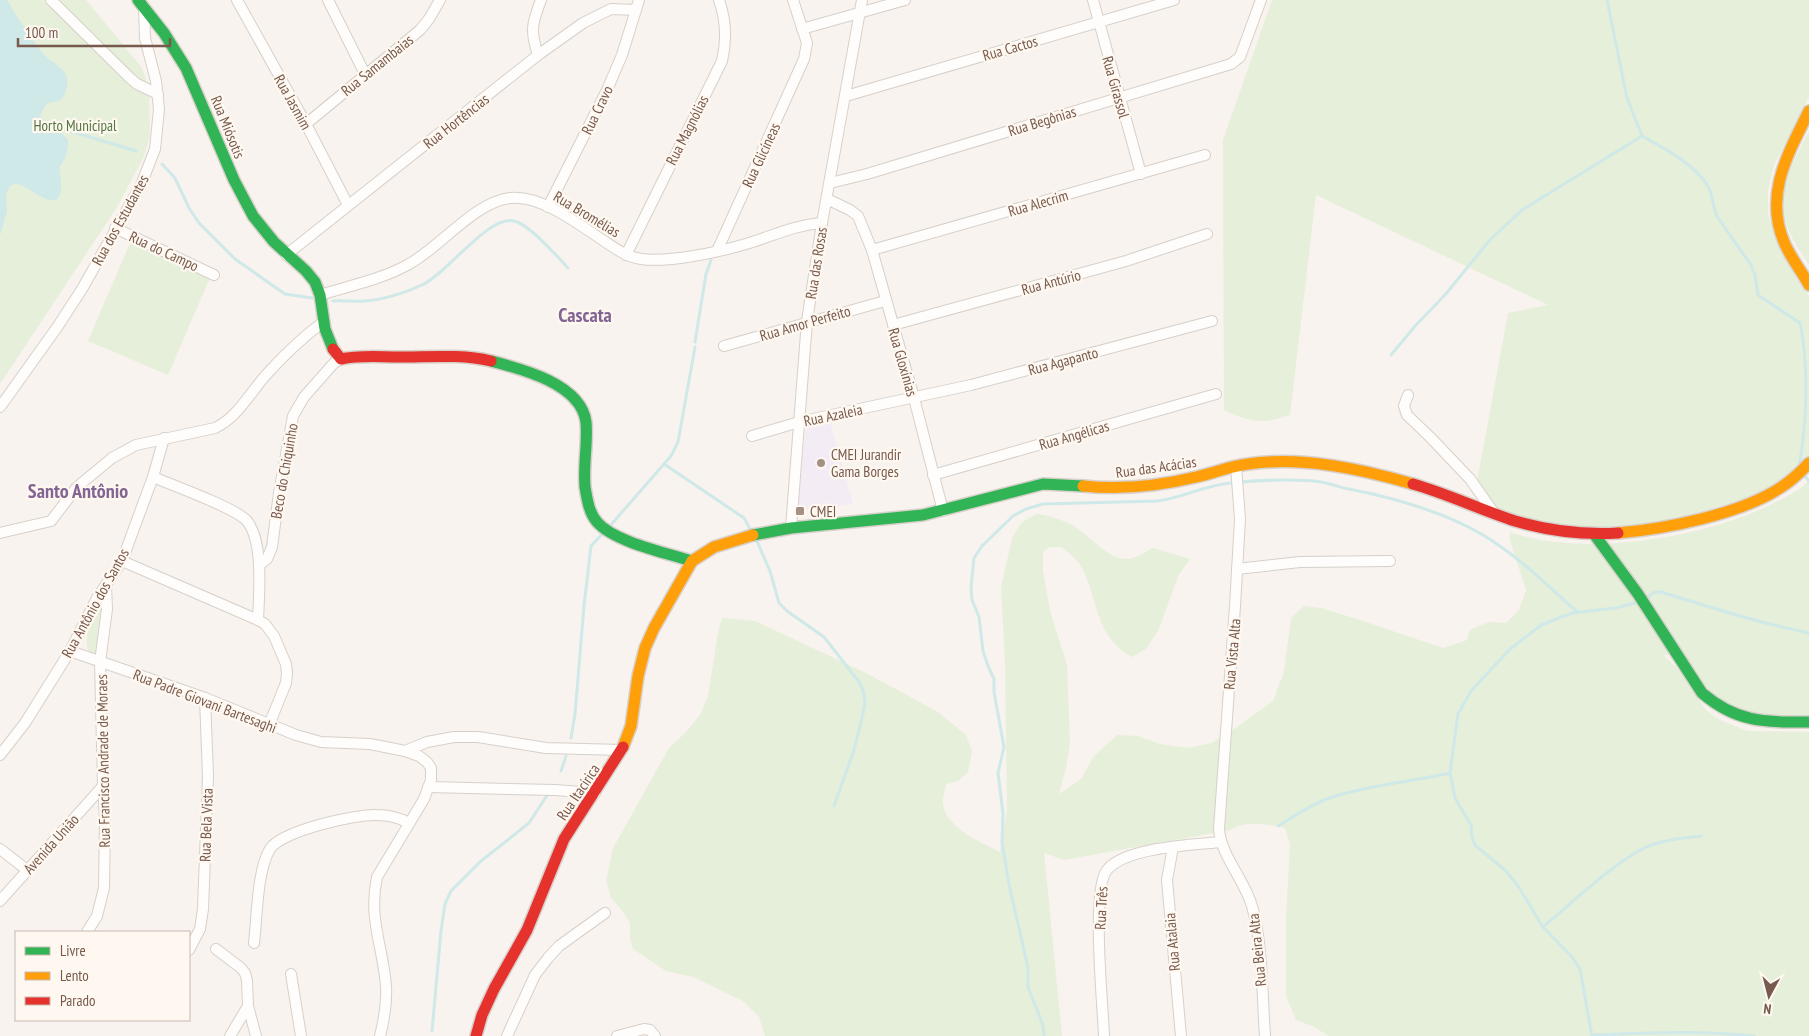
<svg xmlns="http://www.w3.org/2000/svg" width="1809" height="1036" viewBox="0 0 1809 1036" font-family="'PT Sans Narrow',sans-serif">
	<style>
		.education { fill: #f4ecf4 }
		.green { fill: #e6efd9 }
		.water { fill: #cfe8e8 }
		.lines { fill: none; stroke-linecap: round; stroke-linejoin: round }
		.stream { stroke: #cfe8e8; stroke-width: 3 }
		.street-casing { stroke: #d7d0ca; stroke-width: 12 }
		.fast-casing { stroke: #d8d0ca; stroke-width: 14 }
		.slow-casing { stroke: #d8d0ca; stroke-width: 14 }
		.jam-casing { stroke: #d8d0ca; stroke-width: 14 }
		.street { stroke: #fefdfc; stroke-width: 10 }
		.fast { stroke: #30b455; stroke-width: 11 }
		.slow { stroke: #ff9f0a; stroke-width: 11 }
		.jam { stroke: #e5322d; stroke-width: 11 }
		.poi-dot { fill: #a49085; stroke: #fff8f0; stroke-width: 2 }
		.labels { text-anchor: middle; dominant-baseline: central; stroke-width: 4.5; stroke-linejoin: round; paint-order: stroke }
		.street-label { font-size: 15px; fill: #775a4d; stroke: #fff8f0 }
		.park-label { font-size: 15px; fill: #547741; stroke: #fff8f0 }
		.poi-label { font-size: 15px; fill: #775a4d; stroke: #fff8f0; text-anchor: start }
		.district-label { font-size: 20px; font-weight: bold; fill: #816593; stroke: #fff8f0 }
	</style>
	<rect width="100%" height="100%" fill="#f8f3ee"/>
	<path class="education" d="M829,418L853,504L795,511L807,422Z"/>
	<g class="green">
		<path d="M0,0H86L142,68L149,89L150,135L144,156L119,204L0,384Z"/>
		<path d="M1272,0H1809V97L1774,165L1768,191V214L1775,237L1809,296V457L1792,477L1752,497L1672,520L1621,528L1559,527L1499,512L1477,482L1508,313L1548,305L1316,195L1290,415C1261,425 1251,422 1224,410L1223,140Z"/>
		<path d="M1809,131V265C1802,254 1794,243 1789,231C1773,195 1793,162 1809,131Z"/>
		<path d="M131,241L211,275L168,375L88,341Z"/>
		<path d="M1809,480V715C1782,715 1740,717 1718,699C1704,686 1692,668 1680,654L1663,655L1676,667L1706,710L1720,720L1747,731L1809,732V1036H1329L1312,1026L1296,1020L1286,996V918L1290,844L1285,828C1267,824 1247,820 1230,830L1064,860L1044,853L1062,1036H765L759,1017L743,1001L693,977L666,971L633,949L630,938V923L624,913L611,898L606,881L613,848L669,748L686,732L700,715L708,696L719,627L723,618L755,621L868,674L938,712L966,735L972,751L968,772L958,781L946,784C945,790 943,795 943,800C942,827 981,842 1000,852L1007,809L1005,660L1001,588L1012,538L1021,523L1036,514C1049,515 1060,519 1072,525C1088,534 1107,558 1124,559C1134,560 1145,552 1153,548L1190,559L1178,576L1159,629L1146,649L1132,657C1092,635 1100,597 1079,563C1075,557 1067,552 1062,547H1049L1043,552V571L1050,611L1067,665L1070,742L1066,768L1059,794L1081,779L1094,756L1117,735L1138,736L1160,744L1188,748L1212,743L1237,727L1273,701L1284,672L1291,618L1304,606L1321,608L1357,619L1443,648L1467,640L1470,630L1489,622L1506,623L1519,610L1526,590L1510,540V532C1583,558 1706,538 1774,503C1787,496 1800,491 1809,480Z"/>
		<path d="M99,603H105L97,654H89C83,635 91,620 99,603Z"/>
	</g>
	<path class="water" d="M0,0H7C17,18 29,35 41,51C52,66 75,68 65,93C62,102 56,102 47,103L40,115C49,130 58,127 68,140C68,150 67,157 60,166C59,174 62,181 61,190C58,214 32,189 23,186C19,184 15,184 11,185L6,193L7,212L0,235Z"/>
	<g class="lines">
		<g class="stream">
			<path d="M1607,0L1627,98L1642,136C1665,149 1695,164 1709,188C1713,197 1713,209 1718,218L1751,265L1755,275L1758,295L1800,323C1809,366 1807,423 1799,467"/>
			<path d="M43,123L136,151"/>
			<path d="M162,164L175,178L189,208L199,223L235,259L285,294L312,298"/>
			<path d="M333,301C343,300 353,302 364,301C382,300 405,293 422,285C447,274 488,215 514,221C529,224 557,256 568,268"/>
			<path d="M695,342L706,274L711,260"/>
			<path d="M1391,355L1416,325L1445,295L1489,241L1522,210L1642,136"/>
			<path d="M664,464L744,518L750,529"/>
			<path d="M1803,474L1809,481"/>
			<path d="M609,527L671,456L678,442L695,347"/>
			<path d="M756,539L770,571L779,603L787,611L824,637L859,682L863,690L865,702L863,714L854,750L834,806"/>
			<path d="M1645,599L1655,592H1661C1710,607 1759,623 1809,633"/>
			<path d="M571,738L575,714L584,606L591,546L604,532"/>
			<path d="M561,771L566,756"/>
			<path d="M1278,826C1295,816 1312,804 1329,798C1368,785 1410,782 1450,773"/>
			<path d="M1543,927C1573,902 1610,866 1644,848C1661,840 1682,838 1701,836"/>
			<path d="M432,1031L441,931L445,904L451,891L481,861L529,823L548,794"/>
			<path d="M1592,1035C1646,1033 1700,1030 1754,1036"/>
			<path d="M1044,1036L1043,1025L1028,987V968L1009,884L1002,843L1003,813L998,773L1004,747L994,692V679L988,666L983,651L979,617L972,600L971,587L974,558L982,546L1013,516L1026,509L1043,504L1157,501C1182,498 1205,485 1231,483C1258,480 1286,479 1314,481C1325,482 1334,485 1344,488C1391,497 1441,510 1483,535C1518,556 1547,585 1577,612"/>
			<path d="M1592,1036L1580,969L1572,957L1543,927L1518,886L1506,871L1475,845L1472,837L1471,825L1455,798L1450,773L1458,714L1471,691L1509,650L1541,625L1572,613L1616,608L1639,602"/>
		</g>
		<g class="street-casing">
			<g id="street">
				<path d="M51,0L130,78L137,84L158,94"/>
				<path d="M237,0L306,124L348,205"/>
				<path d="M328,0L365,74"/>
				<path d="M1093,0L1141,174"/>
				<path d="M802,29L905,0"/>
				<path d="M538,55C530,31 532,23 541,0"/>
				<path d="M846,96L1174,0"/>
				<path d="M306,124L420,30L429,19L440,0"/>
				<path d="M830,183L867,174L1231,64L1240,57L1261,0"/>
				<path d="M827,199L850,210L858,216L872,250L914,398L943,511"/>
				<path d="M548,207L607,90L622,55L639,0"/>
				<path d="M115,228L214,275"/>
				<path d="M872,250L1205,155"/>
				<path d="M717,251L804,59L807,43L793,0"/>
				<path d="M286,255L538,55L583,23L611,9L636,10"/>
				<path d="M626,255L722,61C727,40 726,20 719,0"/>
				<path d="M320,295C349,286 383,279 409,264C442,246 473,203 510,198C540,194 580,225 604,241C616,249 627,257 641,259C668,263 719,252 746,244C773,236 794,225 822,223"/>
				<path d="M893,325L1126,261L1207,234"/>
				<path d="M724,346L885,301"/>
				<path d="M1408,395L1404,406L1407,415L1430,437L1470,479L1494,513"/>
				<path d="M0,407L58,326L82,289L141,185L155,149L159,109L156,81L145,38L144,7"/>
				<path d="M752,436L799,422L971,385L1212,321"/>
				<path d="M1236,466L1240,519L1235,606L1219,829C1221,856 1244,879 1252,906C1263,945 1262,995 1265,1036"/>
				<path d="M933,475L1216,394"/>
				<path d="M153,477C172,485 236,508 247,521C264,542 259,594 258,620"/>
				<path d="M791,528L807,321L822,223L862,0"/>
				<path d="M0,533L51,521L77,487L112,458L136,445L215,428C237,418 250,393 266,375C283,356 302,338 323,322"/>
				<path d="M122,561L258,620L265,624L274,636L286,664L287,673L286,683L269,725"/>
				<path d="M259,565L267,559L272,547L279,493L293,416L304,397L334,363L341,359"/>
				<path d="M1237,569L1300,562L1390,561"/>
				<path d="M70,651L205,698L296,735L321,742L370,744L405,751L427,742L454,737H478L546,748L622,750"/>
				<path d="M0,755L25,723L70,651L97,598L122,561L153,477L164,438"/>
				<path d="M428,787L555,790L595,793"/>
				<path d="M1173,847L1167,880L1181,1036"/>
				<path d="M0,849L27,870"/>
				<path d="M0,901L103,786"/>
				<path d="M87,932L97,916L104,888L105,819L103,786L100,662L107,609L106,585"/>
				<path d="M254,943C257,918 257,870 270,849C281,831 355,814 377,815C389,815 398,817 409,823"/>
				<path d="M216,949L241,968L245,973L247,980L248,1006L256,1036"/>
				<path d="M189,950L200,929L203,909L208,776L205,698"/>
				<path d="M291,974L301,1036"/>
				<path d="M230,1036L248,1006"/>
				<path d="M380,1036C384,1020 387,1002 386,986C383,947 368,918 377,877L424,799L431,780V768L427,762L419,756L405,751"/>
				<path d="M507,1036L535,975L548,958L559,946L605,913"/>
				<path d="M617,1036L644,1029L650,1030L655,1036"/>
				<path d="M1104,1036C1103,1006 1091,889 1107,870C1126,847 1192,845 1221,842"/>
			</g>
		</g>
		<g class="fast-casing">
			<g id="fast">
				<path d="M138,0L164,33L186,68L234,180L253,216L274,242L306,271L315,282L320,295L325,329L333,349"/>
				<path d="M491,361C522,369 581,384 586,422C588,443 583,465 585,487C587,499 589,513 597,522C614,542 667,553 692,561"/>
				<path d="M1594,534L1638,594L1702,693C1737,723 1765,722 1809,722"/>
				<path d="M753,535L791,528L923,515L1043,484L1083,486"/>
			</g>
		</g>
		<g class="slow-casing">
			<g id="slow">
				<path d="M1809,111C1788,154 1764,194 1784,242C1790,257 1801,270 1809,285"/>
				<path d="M1083,486C1121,490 1159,486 1196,477C1214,473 1230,466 1248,464C1302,456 1361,469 1413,484"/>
				<path d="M1618,533C1666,529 1740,514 1780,488C1791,481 1800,473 1809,463"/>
				<path d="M623,747L631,726L638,676L645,648L654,628L692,561L714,547L753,535"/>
			</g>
		</g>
		<g class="jam-casing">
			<g id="jam">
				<path d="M333,349L341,359C360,355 379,357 399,357C429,357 461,354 491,361"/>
				<path d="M1413,484C1448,494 1481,510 1515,521C1549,531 1584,535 1618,533"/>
				<path d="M476,1036L482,1015L494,989L527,930L564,839L623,747"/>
			</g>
		</g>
		<use href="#street" class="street"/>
		<use href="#fast" class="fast"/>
		<use href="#slow" class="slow"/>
		<use href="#jam" class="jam"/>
	</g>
	<g class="poi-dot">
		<circle cx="821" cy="463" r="5"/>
		<rect x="795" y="506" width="10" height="10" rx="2.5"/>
	</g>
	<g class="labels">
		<g class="street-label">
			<text transform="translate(1010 48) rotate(-16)">Rua Cactos</text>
			<text transform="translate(377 65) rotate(-39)">Rua Samambaias</text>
			<text transform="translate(1116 87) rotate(74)">Rua Girassol</text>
			<text transform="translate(293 102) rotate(61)">Rua Jasmim</text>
			<text transform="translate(597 110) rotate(-64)">Rua Cravo</text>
			<text transform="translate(456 121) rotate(-38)">Rua Hortências</text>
			<text transform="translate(1042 121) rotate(-17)">Rua Begônias</text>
			<text transform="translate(228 127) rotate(68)">Rua Miósotis</text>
			<text transform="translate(687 130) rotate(-63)">Rua Magnólias</text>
			<text transform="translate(761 155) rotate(-65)">Rua Glicíneas</text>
			<text transform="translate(1038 203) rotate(-16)">Rua Alecrim</text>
			<text transform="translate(587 214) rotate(31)">Rua Bromélias</text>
			<text transform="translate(120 220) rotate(-61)">Rua dos Estudantes</text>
			<text transform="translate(164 251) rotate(25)">Rua do Campo</text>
			<text transform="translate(816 263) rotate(-81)">Rua das Rosas</text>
			<text transform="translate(1051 282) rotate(-15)">Rua Antúrio</text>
			<text transform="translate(805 323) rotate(-16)">Rua Amor Perfeito</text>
			<text transform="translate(1063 361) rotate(-15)">Rua Agapanto</text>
			<text transform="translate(903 362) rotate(74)">Rua Gloxínias</text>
			<text transform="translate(833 415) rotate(-12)">Rua Azaleia</text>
			<text transform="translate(1074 435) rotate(-16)">Rua Angélicas</text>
			<text transform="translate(1156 467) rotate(-8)">Rua das Acácias</text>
			<text transform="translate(284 471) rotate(-80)">Beco do Chiquinho</text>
			<text transform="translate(95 603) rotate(-61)">Rua Antônio dos Santos</text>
			<text transform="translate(1232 654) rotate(-85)">Rua Vista Alta</text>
			<text transform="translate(205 701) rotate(21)">Rua Padre Giovani Bartesaghi</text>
			<text transform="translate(103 761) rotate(-91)">Rua Francisco Andrade de Moraes</text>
			<text transform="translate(578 792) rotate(-56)">Rua Itacirica</text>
			<text transform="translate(206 825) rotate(-88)">Rua Bela Vista</text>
			<text transform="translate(51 844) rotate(-48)">Avenida União</text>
			<text transform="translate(1101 908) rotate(-87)">Rua Três</text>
			<text transform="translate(1172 942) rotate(-95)">Rua Atalaia</text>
			<text transform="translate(1257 950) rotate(-96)">Rua Beira Alta</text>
		</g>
		<g class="park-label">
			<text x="75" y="125">Horto Municipal</text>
		</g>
		<g class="poi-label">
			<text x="831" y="454">CMEI Jurandir<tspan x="831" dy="17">Gama Borges</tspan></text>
			<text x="810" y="511">CMEI</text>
		</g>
		<g class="district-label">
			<text x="585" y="315">Cascata</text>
			<text x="78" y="491">Santo Antônio</text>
		</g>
	</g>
	<rect x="15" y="931" width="175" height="90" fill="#fff8f0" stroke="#c9b9af"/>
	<rect x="25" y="947" width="25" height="8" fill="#30b455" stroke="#c9b9af"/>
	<text x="60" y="956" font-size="15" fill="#775a4d">Livre</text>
	<rect x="25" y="972" width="25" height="8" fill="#ff9f0a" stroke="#c9b9af"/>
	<text x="60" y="981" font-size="15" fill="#775a4d">Lento</text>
	<rect x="25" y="997" width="25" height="8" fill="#e5322d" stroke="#c9b9af"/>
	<text x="60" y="1006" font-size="15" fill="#775a4d">Parado</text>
	<g transform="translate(1769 996) rotate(187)" stroke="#fff8f0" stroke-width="4" paint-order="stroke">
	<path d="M0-4L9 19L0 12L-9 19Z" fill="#775a4d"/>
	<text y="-8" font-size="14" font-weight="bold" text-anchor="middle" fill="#775a4d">N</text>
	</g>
	<path d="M18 38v8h152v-8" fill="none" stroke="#775a4d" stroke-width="2.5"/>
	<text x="25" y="38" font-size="15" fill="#775a4d" stroke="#fff8f0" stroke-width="4" paint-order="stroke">100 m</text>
</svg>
